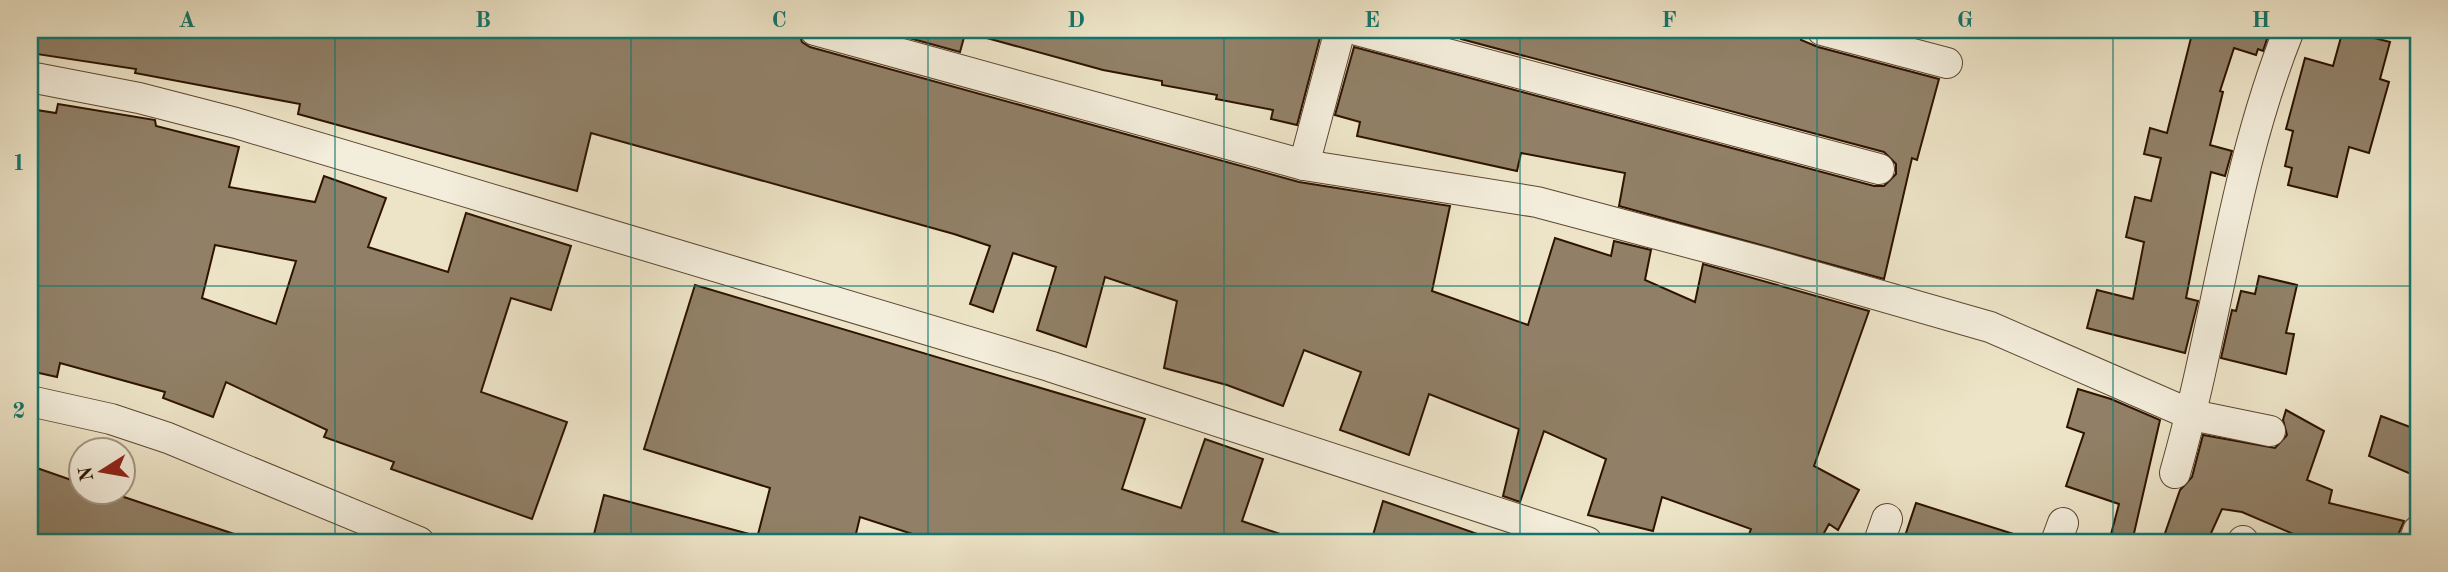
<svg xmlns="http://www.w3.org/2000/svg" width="2448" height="572" viewBox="0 0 2448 572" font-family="'Old Standard TT',serif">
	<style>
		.building { fill: #918067; stroke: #2e1300; stroke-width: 2; fill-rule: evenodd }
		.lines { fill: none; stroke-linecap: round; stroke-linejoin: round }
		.street-casing { stroke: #5e4732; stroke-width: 32 }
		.street { stroke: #f3eddb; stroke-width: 30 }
		.grid { fill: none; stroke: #0f766e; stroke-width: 2; stroke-opacity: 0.55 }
		.neatline { fill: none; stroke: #0f766e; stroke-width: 2.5 }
		.grid-label { font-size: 23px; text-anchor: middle; font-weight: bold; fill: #0f766e }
	</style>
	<rect width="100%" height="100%" fill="#ede4c7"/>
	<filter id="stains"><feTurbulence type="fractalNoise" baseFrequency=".00286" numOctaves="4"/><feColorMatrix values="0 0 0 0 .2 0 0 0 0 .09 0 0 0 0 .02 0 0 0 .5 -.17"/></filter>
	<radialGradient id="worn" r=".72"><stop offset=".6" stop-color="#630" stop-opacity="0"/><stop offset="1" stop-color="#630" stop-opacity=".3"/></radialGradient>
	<g class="building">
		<path d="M30,30H798L802,42L810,47L1299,182L1450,206L1432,291L1528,325L1555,238L1611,256L1614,241L1651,250L1645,280L1695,302L1703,264L1869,311L1814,466L1859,490L1838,530L1829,524L1819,542H1746L1751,529L1662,497L1653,531L1588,515L1606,459L1544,431L1520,502L1503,496L1519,429L1429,394L1409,455L1340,430L1361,372L1304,350L1283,406L1227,385L1164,368L1177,301L1105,277L1086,347L1037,330L1056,267L1013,253L993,312L970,304L990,246L954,234L591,133L577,191L298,114L300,104L135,73L136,69L30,53Z"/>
		<path d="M880,30H966L960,52Z"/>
		<path d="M984,30H1322L1297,125L1271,119L1273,110L1216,99L1217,95L1162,85V81L1103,70L983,37Z"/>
		<path d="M1463,30H1775L1802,35L1801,40L1818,47L1939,79L1917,160L1912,158L1884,279L1619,206L1625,173L1521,153L1517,171L1357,136L1360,122L1335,115L1354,47L1874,186H1884L1896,174V164L1884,152L1461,39Z"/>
		<path d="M2193,30H2270L2263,51L2258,49L2256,55L2234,48L2220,91L2223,92L2210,145L2232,151L2225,176L2211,172L2186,298L2198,301L2185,353L2087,328L2097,290L2133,299L2144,242L2126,237L2135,197L2151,201L2161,158L2144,154L2150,128L2167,133Z"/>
		<path d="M2343,30L2390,42L2380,79L2389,82L2369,153L2349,147L2337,197L2288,185L2292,168L2285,166L2293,131L2286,129L2305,58L2333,66Z"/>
		<path d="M58,104L155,120L156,126L239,147L229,187L315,202L324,176L386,198L368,247L448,272L466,213L571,246L551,310L511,298L481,392L567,422L532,519L391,469L394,462L324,437L327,430L226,382L213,417L163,398L165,392L60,363L57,377L30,371V109L56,113ZM215,245L296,261L276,324L202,298Z"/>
		<path d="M2259,276L2297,285L2286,333L2294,334L2286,374L2221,358L2232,310L2236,311L2241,291L2255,294Z"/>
		<path d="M695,285L1145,419L1122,489L1181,508L1205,439L1263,459L1242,521L1292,538L1291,542H990L969,535L967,542H937L860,517L854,542H756L770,488L644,449Z"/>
		<path d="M2078,389L2111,399L2160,420L2132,542H2109L2119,504L2066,486L2084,433L2067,427Z"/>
		<path d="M2286,410L2324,431L2307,480L2332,490L2329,503L2404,521L2395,542H2312L2242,512L2222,509L2207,542H2162L2180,490L2192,477L2203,435L2275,448L2287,435L2283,420Z"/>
		<path d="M2381,416L2418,430V477L2369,456Z"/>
		<path d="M34,467L80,483V492H107L121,496L246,538L245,542H30V479Z"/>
		<path d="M604,495L753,535L752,542H592Z"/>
		<path d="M1383,501L1492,539L1491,542H1371Z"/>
		<path d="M1916,503L2023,537V542H1903Z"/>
	</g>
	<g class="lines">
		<g class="street-casing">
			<g id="street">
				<path d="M815,30L1304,165L1537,202L1766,263L1990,327L2192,415L2270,431"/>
				<path d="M1357,30L1879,169"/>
				<path d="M1822,30L1947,63"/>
				<path d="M30,77L139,98L236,123L1049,366L1587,542"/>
				<path d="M1304,165L1340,30"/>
				<path d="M30,401L111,419L168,438L419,542"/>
				<path d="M2175,473C2217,327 2232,172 2289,30"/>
				<path d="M1879,542L1887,519"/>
				<path d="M2056,542L2063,523"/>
				<path d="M2243,542V541"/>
				<path d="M2414,542L2418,531"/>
			</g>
		</g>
		<use href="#street" class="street"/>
	</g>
	<path class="grid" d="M335,30V542M631,30V542M928,30V542M1224,30V542M1520,30V542M1817,30V542M2113,30V542M30,286H2418"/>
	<rect width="2448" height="572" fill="none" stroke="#ede4c7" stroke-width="77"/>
	<g transform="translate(102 471) rotate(259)"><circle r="33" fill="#f3eddb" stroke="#a49683" stroke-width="2"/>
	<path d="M0-5L12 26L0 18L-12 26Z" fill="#8f2418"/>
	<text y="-10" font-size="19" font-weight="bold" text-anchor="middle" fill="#2e1300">N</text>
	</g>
	<rect x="38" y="38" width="2372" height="496" class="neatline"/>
	<g class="grid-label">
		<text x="187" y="27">A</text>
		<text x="483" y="27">B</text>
		<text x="779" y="27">C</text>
		<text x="1076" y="27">D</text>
		<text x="1372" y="27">E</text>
		<text x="1669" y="27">F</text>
		<text x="1965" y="27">G</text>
		<text x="2261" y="27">H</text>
		<text x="19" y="170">1</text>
		<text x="19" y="418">2</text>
	</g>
	<rect width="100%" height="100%" filter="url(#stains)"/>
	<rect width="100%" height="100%" fill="url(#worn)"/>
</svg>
